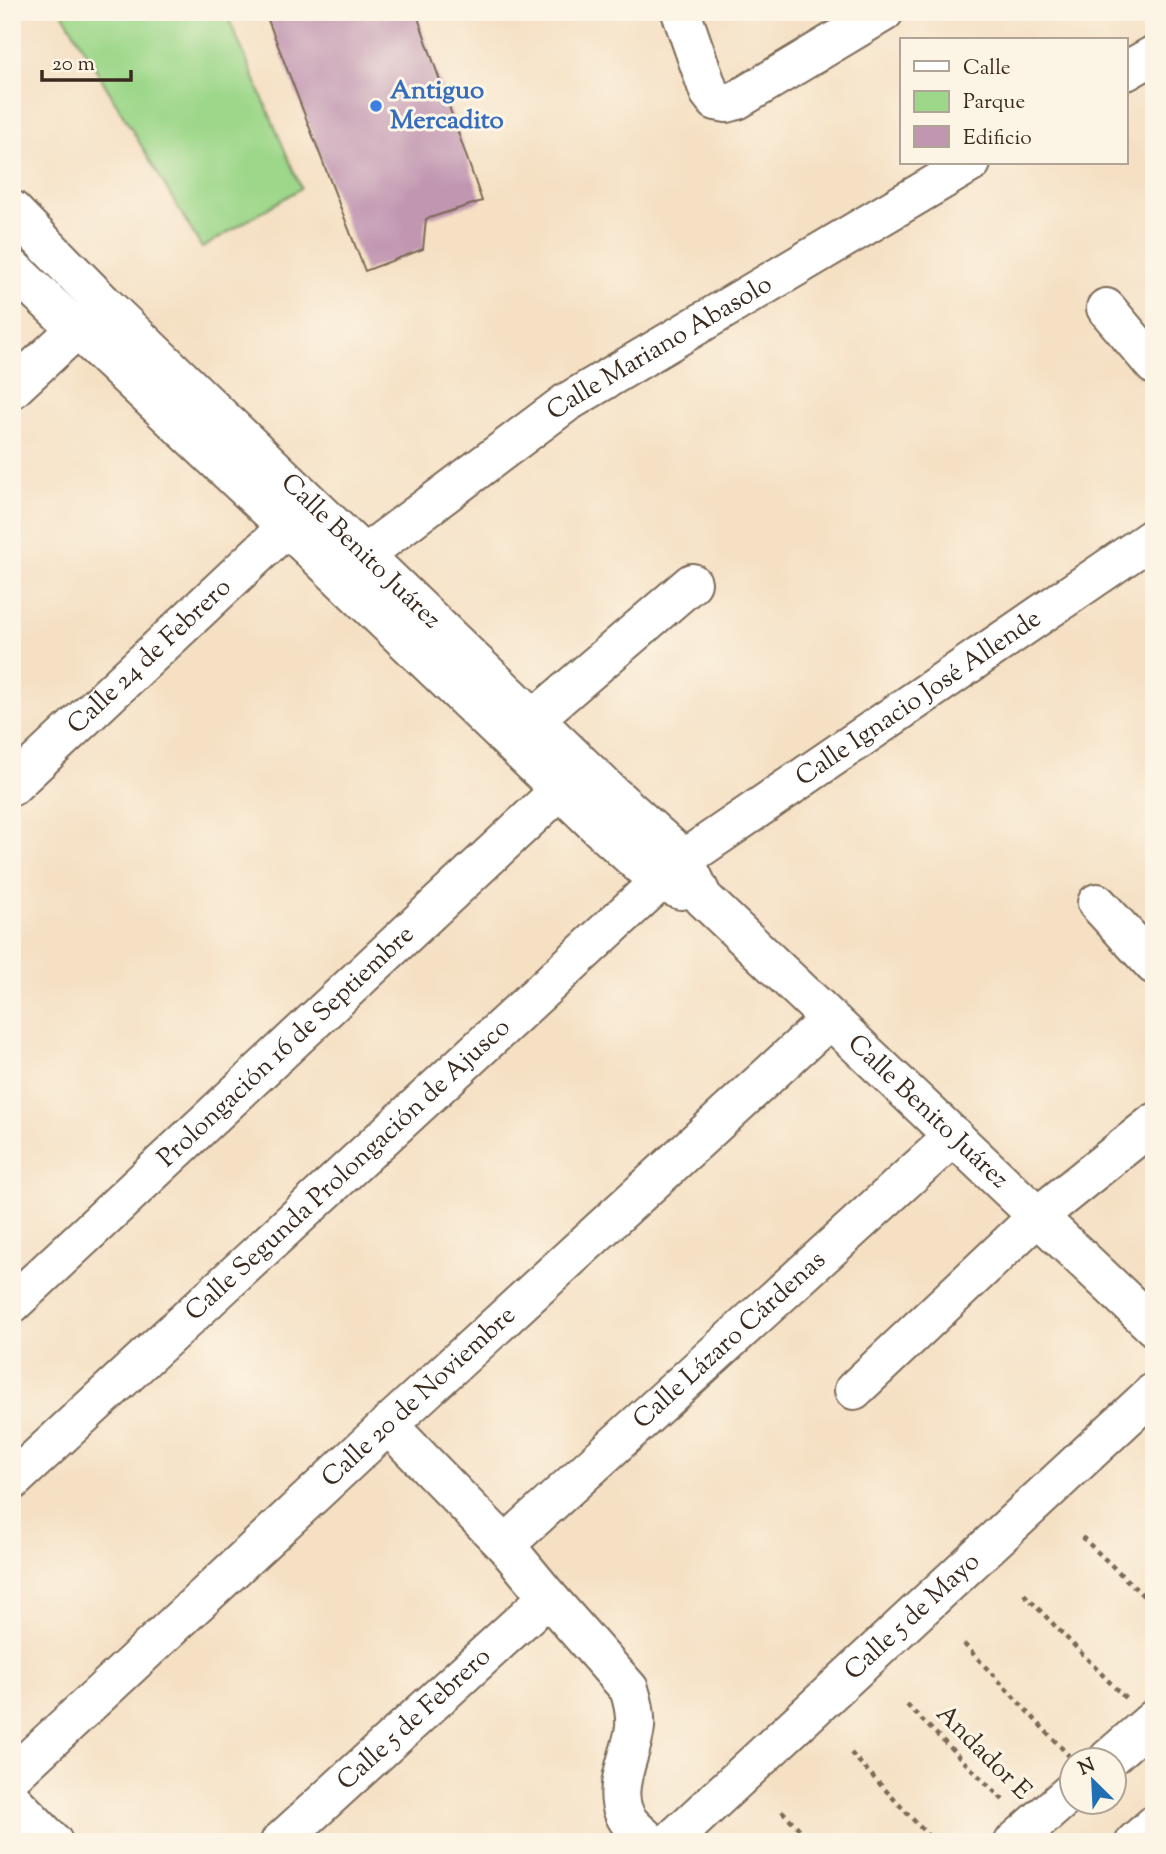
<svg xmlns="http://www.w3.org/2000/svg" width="1166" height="1854" viewBox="0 0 1166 1854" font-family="'Sorts Mill Goudy',serif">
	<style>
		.green { fill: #9dd78a; stroke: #6c8054; stroke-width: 2 }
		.building { fill: #c196b1 }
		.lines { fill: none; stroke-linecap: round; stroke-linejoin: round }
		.minor-casing { stroke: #7c6a58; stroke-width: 42 }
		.path { stroke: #7c6a58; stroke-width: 4.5; stroke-dasharray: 5 5; stroke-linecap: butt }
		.minor { stroke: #fff; stroke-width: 38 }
		.shop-dot { fill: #3f7fe0; stroke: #fcf5e5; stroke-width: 2.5 }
		.labels { text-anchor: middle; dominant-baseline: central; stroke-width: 6; stroke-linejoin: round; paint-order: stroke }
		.shop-label { font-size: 26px; font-weight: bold; fill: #366cbe; stroke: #fcf5e5; text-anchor: start }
		.street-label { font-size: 26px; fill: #3b2a1e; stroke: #fcf5e5 }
	</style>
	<rect width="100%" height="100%" fill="#fcf5e5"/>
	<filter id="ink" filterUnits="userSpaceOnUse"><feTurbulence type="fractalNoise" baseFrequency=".0143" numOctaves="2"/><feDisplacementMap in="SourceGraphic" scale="14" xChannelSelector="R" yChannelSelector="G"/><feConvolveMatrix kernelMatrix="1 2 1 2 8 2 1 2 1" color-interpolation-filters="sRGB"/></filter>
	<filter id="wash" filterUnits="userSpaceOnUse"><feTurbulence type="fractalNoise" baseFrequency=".00686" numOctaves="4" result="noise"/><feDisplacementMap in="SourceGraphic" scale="28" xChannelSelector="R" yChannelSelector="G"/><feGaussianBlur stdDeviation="1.57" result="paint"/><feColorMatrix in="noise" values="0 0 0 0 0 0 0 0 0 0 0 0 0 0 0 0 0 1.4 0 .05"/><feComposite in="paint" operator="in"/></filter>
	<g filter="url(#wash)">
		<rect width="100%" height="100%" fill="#f5e0c4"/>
		<path class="green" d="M62,12H226L301,188L202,248Z"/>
		<g id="blocks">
			<path class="building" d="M265,12H416L482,201L426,219L423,249L365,271Z"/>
		</g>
	</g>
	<g filter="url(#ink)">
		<use href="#blocks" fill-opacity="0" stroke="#7c6a58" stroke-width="2"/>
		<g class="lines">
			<g class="minor-casing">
				<g id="minor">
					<path d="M681,12L709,92L716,101L727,103L737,100L884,12"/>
					<path d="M1126,71L1154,55"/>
					<path id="s1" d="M12,210L104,304L611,793L684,859L703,898L1154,1327"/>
					<path d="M12,268L287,527L607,835L658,881L681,890"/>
					<path d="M1106,308L1154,365"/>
					<path d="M12,389L95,312"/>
					<path id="s2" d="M365,554L566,403L971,163"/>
					<path d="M534,719L692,583"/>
					<path id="s3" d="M12,786L287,527"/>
					<path d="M1097,903L1154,965"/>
					<path id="s4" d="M12,1304L560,790"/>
					<path d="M854,1390L1038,1216L1154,1123"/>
					<path d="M388,1425L505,1545L548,1597L629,1689C633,1701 636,1713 635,1727C632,1757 607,1794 630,1823C636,1830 644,1836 650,1842"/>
					<path id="s5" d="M12,1481L684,859L1154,537"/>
					<path id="s6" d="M505,1545L954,1136"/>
					<path d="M1108,1759L1154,1719"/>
					<path id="s7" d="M12,1776L388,1425L830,1019"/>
					<path d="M12,1800L53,1842"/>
					<path id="s8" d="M280,1842L548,1597"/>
					<path id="s9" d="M670,1842L1154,1392"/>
					<path d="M1014,1842L1072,1791"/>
					<path d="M1135,1842L1154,1825"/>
				</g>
			</g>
			<g class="path">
				<path d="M1149,1479L1154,1484"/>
				<path d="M1082,1537L1154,1606"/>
				<path d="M1024,1594L1126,1699"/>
				<path d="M964,1644L1071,1758"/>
				<path d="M907,1705L1006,1803"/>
				<path d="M851,1753L934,1842"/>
				<path d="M782,1811L812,1842"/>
			</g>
			<use href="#minor" class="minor"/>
		</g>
	</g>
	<circle class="shop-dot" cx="376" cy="106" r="7"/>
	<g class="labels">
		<g class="shop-label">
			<text x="390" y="91">Antiguo<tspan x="390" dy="30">Mercadito</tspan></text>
		</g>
		<g class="street-label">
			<text stroke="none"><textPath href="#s2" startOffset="360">Calle Mariano Abasolo</textPath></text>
			<text stroke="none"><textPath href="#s1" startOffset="488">Calle Benito Juárez</textPath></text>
			<text stroke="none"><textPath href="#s3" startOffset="189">Calle 24 de Febrero</textPath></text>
			<text stroke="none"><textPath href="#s5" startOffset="1200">Calle Ignacio José Allende</textPath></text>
			<text stroke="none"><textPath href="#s4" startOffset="376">Prolongación 16 de Septiembre</textPath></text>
			<text stroke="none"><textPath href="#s1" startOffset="1288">Calle Benito Juárez</textPath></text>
			<text stroke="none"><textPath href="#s5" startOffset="458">Calle Segunda Prolongación de Ajusco</textPath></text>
			<text stroke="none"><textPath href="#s6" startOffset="304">Calle Lázaro Cárdenas</textPath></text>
			<text stroke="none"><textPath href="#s7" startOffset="556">Calle 20 de Noviembre</textPath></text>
			<text stroke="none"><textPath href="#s9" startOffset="331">Calle 5 de Mayo</textPath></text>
			<text stroke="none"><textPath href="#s8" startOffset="182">Calle 5 de Febrero</textPath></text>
			<text transform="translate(983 1753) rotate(45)">Andador E</text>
		</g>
	</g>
	<rect width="1166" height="1854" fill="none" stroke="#fcf5e5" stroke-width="42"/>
	<rect x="900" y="38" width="228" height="126" fill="#fcf5e5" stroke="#afa495" stroke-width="2"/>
	<rect x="914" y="61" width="35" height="10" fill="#ffffff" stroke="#afa495" stroke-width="2"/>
	<text x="963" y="74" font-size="21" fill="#3b2a1e">Calle</text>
	<rect x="914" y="91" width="35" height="21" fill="#9dd78a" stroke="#afa495" stroke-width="2"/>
	<text x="963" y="108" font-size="21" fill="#3b2a1e">Parque</text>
	<rect x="914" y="126" width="35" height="21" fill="#c196b1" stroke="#afa495" stroke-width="2"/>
	<text x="963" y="144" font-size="21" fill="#3b2a1e">Edificio</text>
	<g transform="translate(1093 1781) rotate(336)"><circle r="33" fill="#fcf5e5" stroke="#afa495" stroke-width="2"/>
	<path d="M0-5L12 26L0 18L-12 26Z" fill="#1f6fb2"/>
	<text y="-10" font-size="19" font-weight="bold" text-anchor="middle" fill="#3b2a1e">N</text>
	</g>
	<path d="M42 70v10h89v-10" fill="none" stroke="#3b2a1e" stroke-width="3.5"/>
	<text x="52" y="70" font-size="21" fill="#3b2a1e" stroke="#fcf5e5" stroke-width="5" paint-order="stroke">20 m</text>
</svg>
